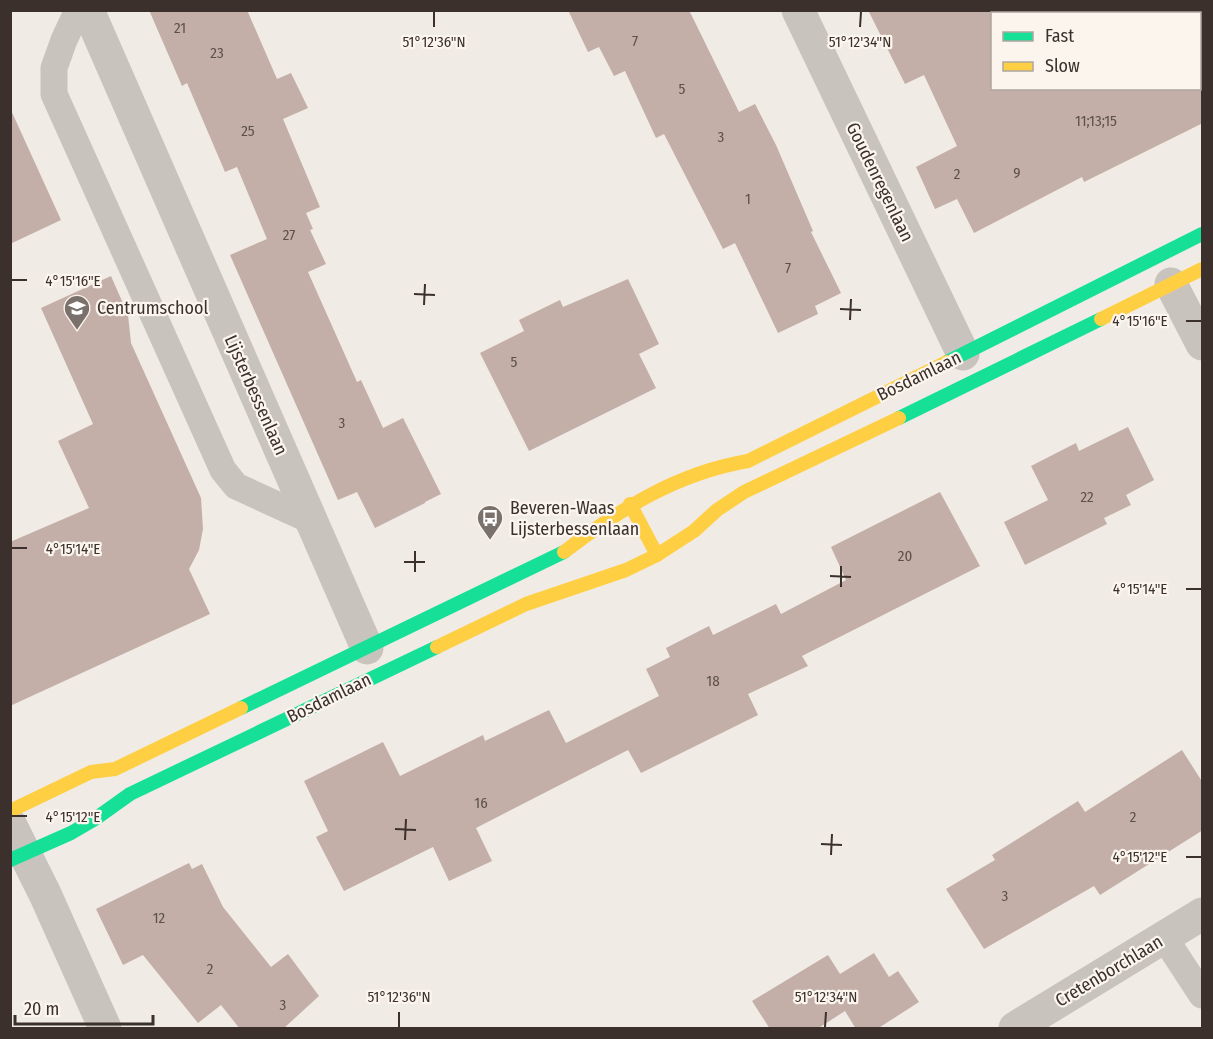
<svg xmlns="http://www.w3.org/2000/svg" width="1213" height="1039" viewBox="0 0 1213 1039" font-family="'Fira Sans Condensed',sans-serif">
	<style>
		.building { fill: #c3afa7 }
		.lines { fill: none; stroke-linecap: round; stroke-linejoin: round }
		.lane { stroke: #c9c3be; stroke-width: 27 }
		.street { stroke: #c9c3be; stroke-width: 33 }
		.fast { stroke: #16e098; stroke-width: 14 }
		.slow { stroke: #ffcf43; stroke-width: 14 }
		.ticks { fill: none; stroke: #3b302b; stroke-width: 2 }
		.labels { text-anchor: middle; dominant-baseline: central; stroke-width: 4.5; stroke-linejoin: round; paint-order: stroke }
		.number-label { font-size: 15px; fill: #5d504a }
		.street-label { font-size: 18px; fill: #3b302b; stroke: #fbf5ee }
		.poi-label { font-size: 18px; fill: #3b302b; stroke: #fbf5ee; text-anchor: start }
		.ticks-label { font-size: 15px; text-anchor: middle; fill: #3b302b; stroke: #fbf5ee; stroke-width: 4.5; stroke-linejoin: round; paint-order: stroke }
	</style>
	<rect width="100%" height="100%" fill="#f0ebe5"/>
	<g class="building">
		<path d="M149,10H247L277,79L291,73L308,108L283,119L320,207L306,213L313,229L310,230L326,264L308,272L357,382L361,380L383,428L403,418L441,494L425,502V503L375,528L357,492L338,500L230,255L267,239L237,167L225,172L187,83L182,86Z"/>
		<path d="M568,10H689L739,112L755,104L776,145L813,231L811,232L841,293L815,306L818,314L778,333L735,243L723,249L664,134L656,138L625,71L614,76L599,47L588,52Z"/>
		<path d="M868,10H993V88H1203V123L1084,182L1082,177L974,233L957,199L935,209L916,167L957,146L924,75L905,84Z"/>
		<path d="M10,108L61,220L10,244Z"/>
		<path d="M111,276L128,315L131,343L201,498L203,529L199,550L189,569L210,614L10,706V542L89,508L58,441L93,424L41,308Z"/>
		<path d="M628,279L659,344L639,354L656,388L529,451L480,353L524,331L519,320L560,300L563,307Z"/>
		<path d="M1128,427L1154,480L1126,495L1131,505L1104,518L1107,524L1025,565L1004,522L1048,500L1031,466L1076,443L1079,451Z"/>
		<path d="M940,492L980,566L802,656L808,666L748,694L758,715L641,773L628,750L476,828L492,861L449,881L433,847L344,891L316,837L328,831L304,781L383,742L400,776L483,735L485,741L549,710L566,743L659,696L646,669L670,657L666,648L709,626L713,635L776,604L781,614L846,580L831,547Z"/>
		<path d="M1182,750L1203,783V830L1100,895L1094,886L984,949L946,889L995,860L992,855L1078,801L1085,812Z"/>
		<path d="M189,863L192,869L202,864L223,907L271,967L288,954L319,996L283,1029H240L221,1005L198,1023L143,955L123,965L96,909Z"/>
		<path d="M874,953L889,977L898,971L919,1002L877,1029H856L845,1011L817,1029H770L752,1001L828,955L840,974Z"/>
	</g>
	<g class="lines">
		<g class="lane">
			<path d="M78,10L64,40L54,68V94L223,470L236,486L310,520"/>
			<path d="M1164,937L1202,995"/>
		</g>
		<g class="street">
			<path d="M88,10L367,648"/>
			<path d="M798,10L963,354"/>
			<path d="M1171,284L1202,344"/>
			<path d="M10,824L45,894L105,1028"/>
			<path d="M1015,1028L1202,914"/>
		</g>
		<g class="fast">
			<path d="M947,362L1202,234"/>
			<path d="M899,418L1101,319"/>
			<path d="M241,708L564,552"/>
			<path d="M10,860L71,833L95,819L130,794L437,647"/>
		</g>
		<g class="slow">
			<path d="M1101,319L1202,269"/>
			<path d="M630,504L657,555"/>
			<path d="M564,552C620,509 677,473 748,461L947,362"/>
			<path d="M437,647L526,604L626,570L657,555L694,531L717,510L744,492L899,418"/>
			<path d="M10,811L91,772L115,769L241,708"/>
		</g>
	</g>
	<path class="ticks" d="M434,27V12M860,27L861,12M12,280H27M414,294L435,295M424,305L425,284M840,309L861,310M850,320L851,299M1186,321H1201M12,548H27M404,562H425M415,572V551M830,576L851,577M841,587V566M1186,589H1201M12,816H27M395,829L416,830M405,840L406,819M821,844L842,845M831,855L832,834M1186,857H1201M399,1027V1012M825,1027L826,1012"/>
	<defs>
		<g id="school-pin" transform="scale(1.35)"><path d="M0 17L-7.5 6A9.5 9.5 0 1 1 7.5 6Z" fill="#7a716c" stroke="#fbf5ee"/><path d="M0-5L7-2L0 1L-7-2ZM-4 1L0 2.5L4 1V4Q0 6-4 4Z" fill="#fff"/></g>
		<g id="bus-pin" transform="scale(1.35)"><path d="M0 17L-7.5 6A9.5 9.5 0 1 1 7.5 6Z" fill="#7a716c" stroke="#fbf5ee"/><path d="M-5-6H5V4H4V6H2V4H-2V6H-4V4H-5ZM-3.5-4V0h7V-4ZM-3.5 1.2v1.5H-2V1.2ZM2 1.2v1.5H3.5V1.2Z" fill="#fff"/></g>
	</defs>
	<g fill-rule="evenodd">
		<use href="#school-pin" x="77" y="308"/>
		<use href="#bus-pin" x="490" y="518"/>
	</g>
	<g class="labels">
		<g class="number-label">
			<text x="180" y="28">21</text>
			<text x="635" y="41">7</text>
			<text x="217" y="53">23</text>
			<text x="682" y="89">5</text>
			<text x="1096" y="121">11;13;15</text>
			<text x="248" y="131">25</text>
			<text x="721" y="137">3</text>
			<text x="1017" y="173">9</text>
			<text x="957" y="174">2</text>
			<text x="748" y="199">1</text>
			<text x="289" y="235">27</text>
			<text x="788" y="268">7</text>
			<text x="514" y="362">5</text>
			<text x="342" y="423">3</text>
			<text x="1087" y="497">22</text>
			<text x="905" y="556">20</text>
			<text x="713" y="681">18</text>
			<text x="481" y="803">16</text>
			<text x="1133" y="817">2</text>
			<text x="1005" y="896">3</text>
			<text x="159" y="918">12</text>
			<text x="210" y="969">2</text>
			<text x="283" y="1005">3</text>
		</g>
		<g class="street-label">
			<text transform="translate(880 182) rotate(64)">Goudenregenlaan</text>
			<text transform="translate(919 376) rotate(-26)">Bosdamlaan</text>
			<text transform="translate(256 395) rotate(66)">Lijsterbessenlaan</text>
			<text transform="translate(329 698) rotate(-26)">Bosdamlaan</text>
			<text transform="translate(1109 971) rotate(-31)">Cretenborchlaan</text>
		</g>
		<g class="poi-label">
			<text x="97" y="308">Centrumschool</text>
			<text x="510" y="508">Beveren-Waas<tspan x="510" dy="21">Lijsterbessenlaan</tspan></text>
		</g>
	</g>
	<g class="ticks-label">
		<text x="434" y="47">51°12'36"N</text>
		<text x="860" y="47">51°12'34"N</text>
		<text x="73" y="286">4°15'16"E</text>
		<text x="1140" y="326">4°15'16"E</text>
		<text x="73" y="554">4°15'14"E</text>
		<text x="1140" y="594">4°15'14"E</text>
		<text x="73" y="822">4°15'12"E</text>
		<text x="1140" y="862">4°15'12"E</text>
		<text x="399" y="1002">51°12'36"N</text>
		<text x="826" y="1002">51°12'34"N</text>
	</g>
	<rect width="1213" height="1039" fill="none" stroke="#3b302b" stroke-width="24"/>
	<rect x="991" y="12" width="210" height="78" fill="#fbf5ee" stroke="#aea6a0" stroke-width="1.5"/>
	<rect x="1003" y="32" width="30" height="9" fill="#16e098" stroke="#aea6a0" stroke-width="1.5"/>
	<text x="1045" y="42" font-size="18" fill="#3b302b">Fast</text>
	<rect x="1003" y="62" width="30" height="9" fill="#ffcf43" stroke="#aea6a0" stroke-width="1.5"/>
	<text x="1045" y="72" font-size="18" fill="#3b302b">Slow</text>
	<path d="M15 1015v9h138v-9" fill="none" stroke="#3b302b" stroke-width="3"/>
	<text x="24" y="1015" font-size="18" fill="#3b302b" stroke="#fbf5ee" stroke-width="4.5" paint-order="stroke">20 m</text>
</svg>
